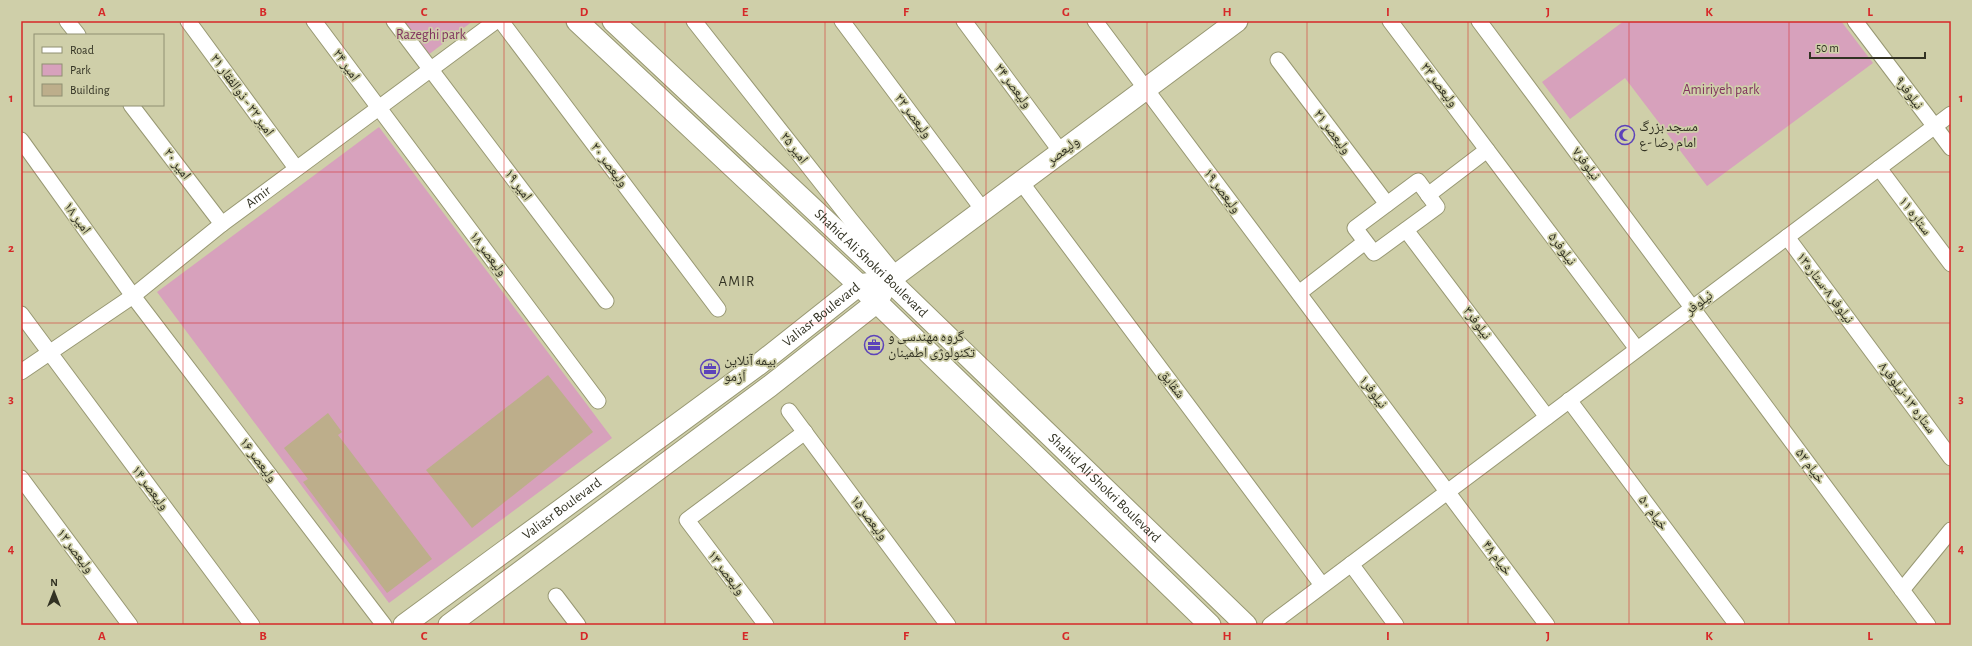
<svg xmlns="http://www.w3.org/2000/svg" width="1972" height="646" viewBox="0 0 1972 646" font-family="'Alegreya Sans','Noto Naskh Arabic',sans-serif">
	<style>
		.green { fill: #d7a1bc }
		.building { fill: #bdae8b }
		.lines { fill: none; stroke-linecap: round; stroke-linejoin: round }
		.street-casing { stroke: #989873; stroke-width: 17 }
		.secondary-casing { stroke: #989873; stroke-width: 23 }
		.street { stroke: #fff; stroke-width: 15 }
		.secondary { stroke: #fff; stroke-width: 21 }
		.grid { fill: none; stroke: #d62828; stroke-width: 1; stroke-opacity: 0.55 }
		.labels { text-anchor: middle; dominant-baseline: central; stroke-width: 3.5; stroke-linejoin: round; paint-order: stroke }
		.park-label { font-size: 14px; fill: #80325e; stroke: #cfcfa9 }
		.street-label { font-size: 14px; fill: #323223; stroke: #cfcfa9 }
		.poi-label { font-size: 14px; fill: #323223; stroke: #cfcfa9; text-anchor: start }
		.neighbourhood-label { font-size: 15px; letter-spacing: 1px; fill: #323223; stroke: #cfcfa9 }
		.neatline { fill: none; stroke: #d62828; stroke-width: 1.5 }
		.grid-label { font-size: 13px; text-anchor: middle; font-weight: bold; fill: #d62828 }
	</style>
	<rect width="100%" height="100%" fill="#cfcfa9"/>
	<g class="green">
		<path d="M402,21H473L428,55Z"/>
		<path d="M1624,21H1841L1873,63L1707,186L1625,78L1570,119L1542,82Z"/>
		<path d="M379,127L612,438L389,603L157,292Z"/>
	</g>
	<g class="building">
		<path d="M548,375L593,432L472,528L426,470Z"/>
		<path d="M328,413L342,432L338,435L432,559L387,593L303,482L308,479L284,448Z"/>
	</g>
	<g class="lines">
		<g class="street-casing">
			<g id="street">
				<path d="M67,21L78,35"/>
				<path d="M188,21L296,168"/>
				<path d="M314,21L598,401"/>
				<path d="M394,21L606,301"/>
				<path d="M501,21L718,309"/>
				<path d="M694,21L850,219L896,275"/>
				<path d="M842,21L983,210"/>
				<path d="M964,21L1061,152"/>
				<path d="M1095,21L1547,625"/>
				<path d="M1390,21L1637,349"/>
				<path d="M1479,21L1928,625"/>
				<path d="M1855,21L1951,148"/>
				<path d="M1278,60L1387,204"/>
				<path d="M131,105L222,224"/>
				<path d="M21,140L133,296L384,625"/>
				<path d="M1879,168L1951,264"/>
				<path d="M1418,181L1437,207L1374,253L1355,228Z"/>
				<path d="M1021,182L1322,585"/>
				<path d="M1428,195L1487,150"/>
				<path d="M1406,230L1547,417"/>
				<path d="M1787,237L1951,458"/>
				<path d="M1299,293L1365,242"/>
				<path d="M21,314L252,625"/>
				<path id="s1" d="M21,372L133,296L222,224L496,21"/>
				<path d="M1569,400L1737,625"/>
				<path d="M789,411L948,625"/>
				<path d="M21,478L130,625"/>
				<path d="M1351,564L1396,625"/>
				<path d="M1902,590L1951,530"/>
				<path d="M556,596L578,625"/>
				<path d="M766,625L687,520L805,432"/>
				<path d="M1270,625L1951,114"/>
			</g>
		</g>
		<g class="secondary-casing">
			<g id="secondary">
				<path d="M577,21L859,285L1210,625"/>
				<path id="s2" d="M613,21L889,280L1246,625"/>
				<path id="s3" d="M404,625L758,365L859,285L873,283"/>
				<path d="M449,625L770,386L877,302L889,280L896,275L1237,21"/>
			</g>
		</g>
		<use href="#street" class="street"/>
		<use href="#secondary" class="secondary"/>
	</g>
	<path class="grid" d="M183,21V625M343,21V625M504,21V625M665,21V625M825,21V625M986,21V625M1147,21V625M1307,21V625M1468,21V625M1629,21V625M1789,21V625M21,172H1951M21,323H1951M21,474H1951"/>
	<defs>
		<g id="mosque-ring" transform="scale(1)"><circle r="9.5" fill="#cfcfa9" stroke="#5c42ba" stroke-width="1.5"/><path d="M3.5-4.9A6 6 0 1 0 3.5 4.9A5 5 0 1 1 3.5-4.9Z" fill="#5c42ba"/></g>
		<g id="office-ring" transform="scale(1)"><circle r="9.5" fill="#cfcfa9" stroke="#5c42ba" stroke-width="1.5"/><path d="M-6-3h4V-5.5h4V-3h4V5H-6ZM-1-4.5V-3h2v-1.5ZM-6 0V1H6V0Z" fill="#5c42ba"/></g>
	</defs>
	<g fill-rule="evenodd">
		<use href="#mosque-ring" x="1625" y="135"/>
		<use href="#office-ring" x="874" y="345"/>
		<use href="#office-ring" x="710" y="369"/>
	</g>
	<g class="labels">
		<g class="park-label">
			<text x="431" y="35">Razeghi park</text>
			<text x="1721" y="90">Amiriyeh park</text>
		</g>
		<g class="street-label">
			<text transform="translate(346 65) rotate(54)">امیر ۲۴</text>
			<text transform="translate(1439 85) rotate(53)">ولیعصر ۲۳</text>
			<text transform="translate(1013 86) rotate(53)">ولیعصر ۲۴</text>
			<text transform="translate(1909 93) rotate(53)">نیلوفر۹</text>
			<text transform="translate(242 95) rotate(54)">امیر ۲۲ - ذوالفقار ۲۱</text>
			<text transform="translate(913 116) rotate(53)">ولیعصر ۲۲</text>
			<text transform="translate(1332 132) rotate(53)">ولیعصر ۲۱</text>
			<text transform="translate(794 148) rotate(52)">امیر ۲۵</text>
			<text transform="translate(1063 151) rotate(-37)">ولیعصر</text>
			<text transform="translate(177 164) rotate(53)">امیر ۲۰</text>
			<text transform="translate(1586 164) rotate(53)">نیلوفر۷</text>
			<text transform="translate(609 165) rotate(53)">ولیعصر ۲۰</text>
			<text transform="translate(518 185) rotate(53)">امیر ۱۹</text>
			<text transform="translate(1222 191) rotate(53)">ولیعصر ۱۹</text>
			<text stroke="none"><textPath href="#s1" startOffset="295">Amir</textPath></text>
			<text transform="translate(1915 216) rotate(53)">ستاره ۱۱</text>
			<text transform="translate(77 218) rotate(54)">امیر ۱۸</text>
			<text transform="translate(1562 249) rotate(53)">نیلوفر۵</text>
			<text transform="translate(488 254) rotate(53)">ولیعصر ۱۸</text>
			<text stroke="none"><textPath href="#s2" startOffset="354">Shahid Ali Shokri Boulevard</textPath></text>
			<text transform="translate(1825 288) rotate(53)">نیلوفر ۸-ستاره۱۳</text>
			<text transform="translate(1699 303) rotate(-37)">نیلوفر</text>
			<text stroke="none"><textPath href="#s3" startOffset="520">Valiasr Boulevard</textPath></text>
			<text transform="translate(1477 323) rotate(53)">نیلوفر۳</text>
			<text transform="translate(1172 384) rotate(53)">شقایق</text>
			<text transform="translate(1373 392) rotate(53)">نیلوفر۱</text>
			<text transform="translate(1907 398) rotate(53)">ستاره ۱۳-نیلوفر۸</text>
			<text transform="translate(258 460) rotate(53)">ولیعصر ۱۶</text>
			<text transform="translate(1810 466) rotate(53)">خیام ۵۲</text>
			<text transform="translate(150 488) rotate(53)">ولیعصر ۱۴</text>
			<text stroke="none"><textPath href="#s2" startOffset="678">Shahid Ali Shokri Boulevard</textPath></text>
			<text stroke="none"><textPath href="#s3" startOffset="196">Valiasr Boulevard</textPath></text>
			<text transform="translate(1653 513) rotate(53)">خیام ۵۰</text>
			<text transform="translate(869 518) rotate(53)">ولیعصر ۱۵</text>
			<text transform="translate(75 551) rotate(53)">ولیعصر ۱۲</text>
			<text transform="translate(1497 558) rotate(53)">خیام ۴۸</text>
			<text transform="translate(726 573) rotate(53)">ولیعصر ۱۳</text>
		</g>
		<g class="poi-label">
			<text x="1639" y="127">مسجد بزرگ<tspan x="1639" dy="16">امام رضا -ع</tspan></text>
			<text x="888" y="337">گروه مهندسی و<tspan x="888" dy="16">تکنولوژی اطمینان</tspan></text>
			<text x="724" y="361">بیمه آنلاین<tspan x="724" dy="16">اَزمو</tspan></text>
		</g>
		<g class="neighbourhood-label">
			<text x="737" y="281">AMIR</text>
		</g>
	</g>
	<rect width="1972" height="646" fill="none" stroke="#cfcfa9" stroke-width="44"/>
	<rect x="34" y="34" width="130" height="72" fill="#cfcfa9" stroke="#909073"/>
	<rect x="42" y="47" width="20" height="6" fill="#ffffff" stroke="#909073"/>
	<text x="70" y="54" font-size="12" fill="#323223">Road</text>
	<rect x="42" y="64" width="20" height="12" fill="#d7a1bc" stroke="#909073"/>
	<text x="70" y="74" font-size="12" fill="#323223">Park</text>
	<rect x="42" y="84" width="20" height="12" fill="#bdae8b" stroke="#909073"/>
	<text x="70" y="94" font-size="12" fill="#323223">Building</text>
	<g transform="translate(54 592)" stroke="#cfcfa9" stroke-width="3" paint-order="stroke">
	<path d="M0-3L7 15L0 10L-7 15Z" fill="#323223"/>
	<text y="-6" font-size="11" font-weight="bold" text-anchor="middle" fill="#323223">N</text>
	</g>
	<path d="M1810 52v6h115v-6" fill="none" stroke="#323223" stroke-width="2"/>
	<text x="1816" y="52" font-size="12" fill="#323223" stroke="#cfcfa9" stroke-width="3" paint-order="stroke">50 m</text>
	<rect x="22" y="22" width="1928" height="602" class="neatline"/>
	<g class="grid-label">
		<text x="102" y="16">A</text>
		<text x="263" y="16">B</text>
		<text x="424" y="16">C</text>
		<text x="584" y="16">D</text>
		<text x="745" y="16">E</text>
		<text x="906" y="16">F</text>
		<text x="1066" y="16">G</text>
		<text x="1227" y="16">H</text>
		<text x="1388" y="16">I</text>
		<text x="1548" y="16">J</text>
		<text x="1709" y="16">K</text>
		<text x="1870" y="16">L</text>
		<text x="11" y="102">1</text>
		<text x="1961" y="102">1</text>
		<text x="11" y="252">2</text>
		<text x="1961" y="252">2</text>
		<text x="11" y="403">3</text>
		<text x="1961" y="403">3</text>
		<text x="11" y="553">4</text>
		<text x="1961" y="553">4</text>
		<text x="102" y="640">A</text>
		<text x="263" y="640">B</text>
		<text x="424" y="640">C</text>
		<text x="584" y="640">D</text>
		<text x="745" y="640">E</text>
		<text x="906" y="640">F</text>
		<text x="1066" y="640">G</text>
		<text x="1227" y="640">H</text>
		<text x="1388" y="640">I</text>
		<text x="1548" y="640">J</text>
		<text x="1709" y="640">K</text>
		<text x="1870" y="640">L</text>
	</g>
</svg>
